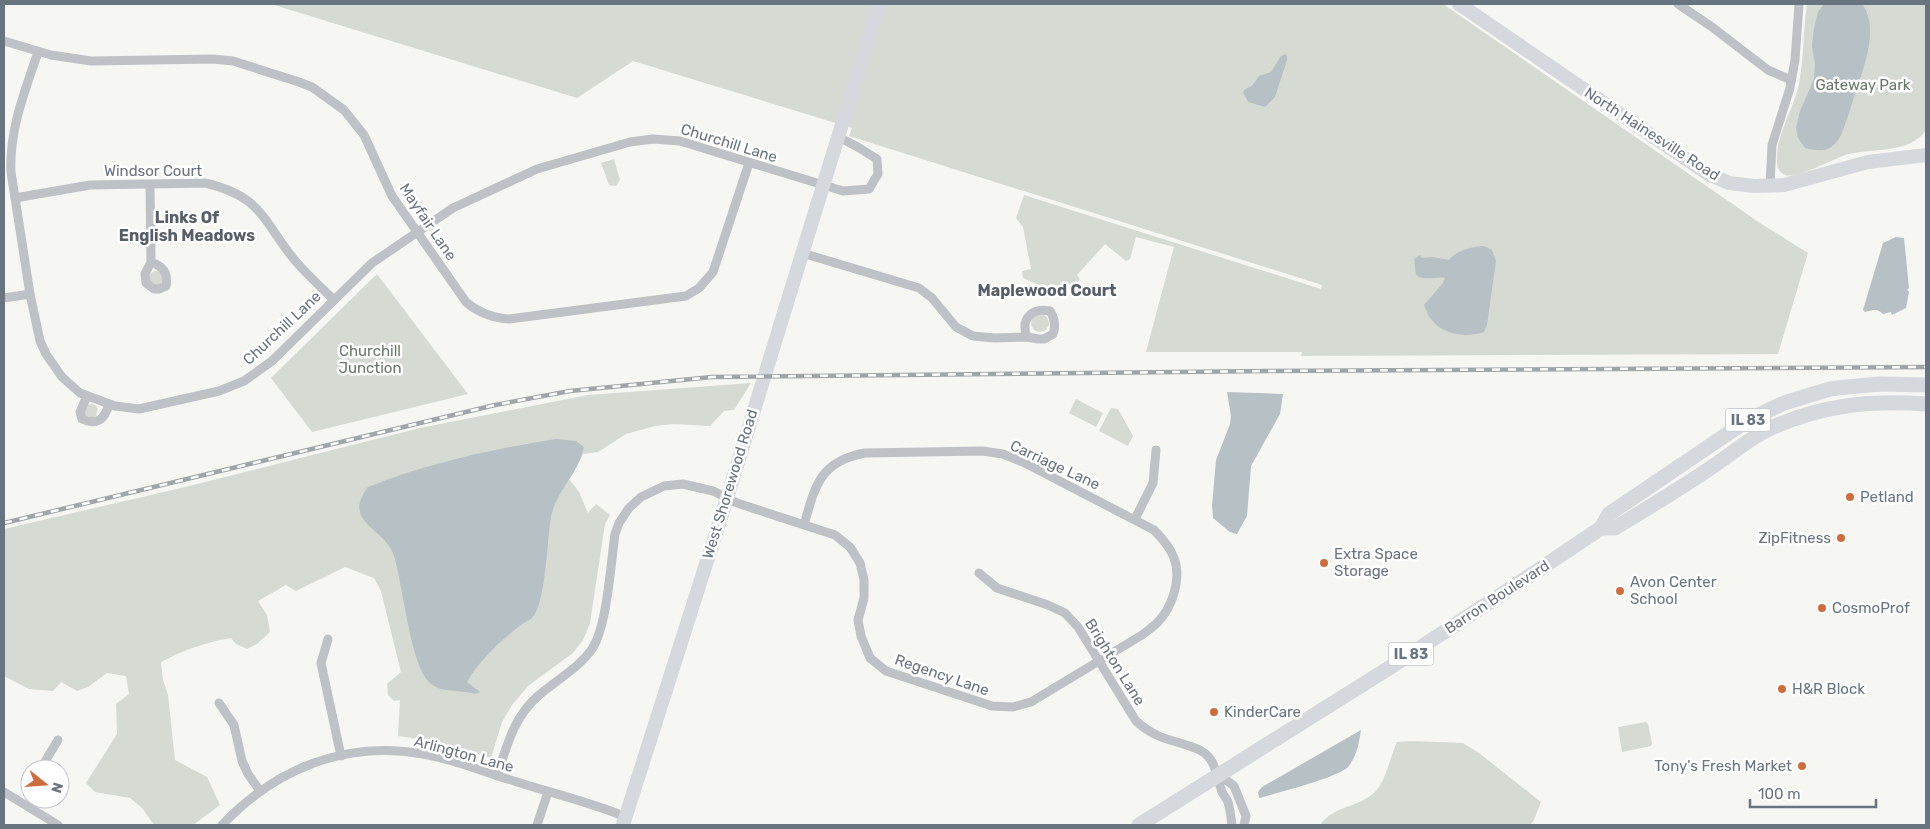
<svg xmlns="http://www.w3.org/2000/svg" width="1930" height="829" viewBox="0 0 1930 829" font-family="Rubik,sans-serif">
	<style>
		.green { fill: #d5dad3 }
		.water { fill: #b7c0c5 }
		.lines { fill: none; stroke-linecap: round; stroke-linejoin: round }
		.minor { stroke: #bec1c5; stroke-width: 9 }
		.secondary { stroke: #d5d8dc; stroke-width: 14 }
		.primary { stroke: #d5d8dc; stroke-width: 15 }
		.rail-casing { stroke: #a0a5aa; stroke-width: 4.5 }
		.rail { stroke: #fff; stroke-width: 2.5; stroke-dasharray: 8; stroke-linecap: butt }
		.poi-dot { fill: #ce6c3c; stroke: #fff; stroke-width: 2 }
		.labels { text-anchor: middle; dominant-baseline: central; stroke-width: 5; stroke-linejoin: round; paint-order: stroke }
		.shield { fill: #fff; stroke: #969ea7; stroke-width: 1 }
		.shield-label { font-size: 14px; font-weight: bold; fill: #697481 }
		.park-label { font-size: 15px; fill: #697967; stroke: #fff }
		.street-label { font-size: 15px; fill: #697481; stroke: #fff }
		.poi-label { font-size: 15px; fill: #697481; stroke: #fff; text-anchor: start }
		.neighbourhood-label { font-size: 16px; font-weight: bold; fill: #565e67; stroke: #fff }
	</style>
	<rect width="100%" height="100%" fill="#f6f6f3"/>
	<g class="green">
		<path d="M271,4H1443L1760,223L1808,253L1778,354L1301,356L1302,352H1146L1174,247L1136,237L1130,259L1126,261L1105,244L1077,275L1080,279L1074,286C1065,284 1062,289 1054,289C1046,289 1030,281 1023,278L1022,271L1031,269L1023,227L1016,218L1024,195L1321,289L1322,285L849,136L852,128L633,61L577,98Z"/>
		<path d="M1807,4H1926V130C1910,154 1874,148 1849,154C1834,158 1798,179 1785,175C1780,173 1777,168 1777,163C1775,135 1794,110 1799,83C1804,57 1803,30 1807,4Z"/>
		<path d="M614,159L620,180L616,186L609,185L601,163Z"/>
		<circle cx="156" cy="278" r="7"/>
		<path d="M377,274L468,394L312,432L271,378Z"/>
		<circle cx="1040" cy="323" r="9"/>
		<path d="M751,383L734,410L724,411L710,426L674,424L655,426L626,434L598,452L583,454L569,479L579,492L588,513L596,504L610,515L605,524L590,623L583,640L573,653L528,686L512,705L502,722L491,758L433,741L398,736L400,700L394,701L388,695L387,684L401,672L381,591L374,578L345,567L296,591L286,585L258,601L267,615L270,632L257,644L247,649L236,644L231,638C207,642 183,650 161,662L163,680L168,695L175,760L207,777L220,805L193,825H154L142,808L130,798L95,792L86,783L117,734L116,704L129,694L126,676L107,673L88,687L77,691L61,682L53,691L29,689L4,676V529L181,488L420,428L527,407L588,395Z"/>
		<path d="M1076,399L1103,413L1096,427L1069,413Z"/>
		<path d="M92,404L95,405L98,409L96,416L93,418L84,415L86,405Z"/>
		<path d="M1111,408L1118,409L1133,436L1128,446L1099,431Z"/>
		<path d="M1646,722L1648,724L1652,743L1651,746L1622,752L1618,727Z"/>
		<path d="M1410,741L1463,743L1479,753L1541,802L1534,820L1530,825H1320C1334,804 1365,808 1379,787C1387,775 1391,755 1397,742Z"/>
	</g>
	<g class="water">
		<path d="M1824,4L1863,5C1879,30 1864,66 1856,91C1851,106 1847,121 1841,135C1832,152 1822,152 1805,148L1798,138L1796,128L1800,111L1814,79L1815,64L1812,46L1814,28L1818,12Z"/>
		<path d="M1285,54L1287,56V60L1275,97L1265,107L1248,102L1243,92L1245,89L1252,86L1259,76L1271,72L1281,56Z"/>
		<path d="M1896,237L1904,238L1909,288L1907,290L1909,292L1906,308L1892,315L1891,312L1883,314C1877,308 1873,310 1865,312L1863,310L1883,243Z"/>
		<path d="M1484,246L1492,250L1496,261L1487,325L1484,332C1478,334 1473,334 1468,335C1446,335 1431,326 1424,305L1443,283L1445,278C1434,276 1425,282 1416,275L1414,259L1420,255L1422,258L1432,257L1449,260C1455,251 1474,246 1484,246Z"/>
		<path d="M1227,392L1283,394L1280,414L1251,466L1247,516L1237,534L1230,532L1213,518L1212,506L1216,460L1230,424L1231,416Z"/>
		<path d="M556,439L576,441L584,447C579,473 556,491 551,517C547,538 546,604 532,618C530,620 525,622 522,624C503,639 479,660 467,682L480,692L475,694C460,689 439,694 428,681C410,661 403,585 394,556C385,527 341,523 368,487C428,463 493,449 556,439Z"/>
		<path d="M1361,730C1359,743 1357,756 1348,767C1337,778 1276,793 1259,798L1258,792L1262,787Z"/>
	</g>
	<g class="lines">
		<g class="minor">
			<path d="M1678,4L1712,27L1768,70L1791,80"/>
			<path d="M4,41L51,55L91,61L213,59L233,61L299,82L312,87L344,110L364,135L392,196L466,302C479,313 492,318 509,319L686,296L699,288L713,272L749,163"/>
			<path d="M38,52C25,91 9,130 11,172L30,294L40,341L46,354L62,377L80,393L115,406L139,409L219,391L244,381L272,361L372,263L453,208L537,169L630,142L653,139L680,141L843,191L869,189L878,174L877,159L856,146L838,137"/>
			<path d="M150,185L151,262C164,267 168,273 166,286L159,289H154L146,283L145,274L151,262"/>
			<path d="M1770,185L1772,145L1790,88L1795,60L1799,4"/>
			<path d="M15,198L90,185L205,183C261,196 262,219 293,258C305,273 320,286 334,300"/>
			<path d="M802,253L919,288L932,298L956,327L973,336L995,338L1027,337L1038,339H1044L1053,334C1056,326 1055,319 1050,311C1032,307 1020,319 1027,337"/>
			<path d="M4,298L30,294"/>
			<path d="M87,396L80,412L82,419C97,426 105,419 109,404"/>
			<path d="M1135,519L1153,483L1156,450"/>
			<path d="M979,573L997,588L1048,605L1065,613L1078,627L1136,721C1159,741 1169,738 1195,748C1216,755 1216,775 1222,792C1224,796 1227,799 1228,802C1230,809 1231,818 1232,825"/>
			<path d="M328,639L321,663L341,756"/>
			<path d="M219,703L234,725L242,761L248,774L260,791"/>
			<path d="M43,769L46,760L58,740"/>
			<path d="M1218,774L1234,786L1246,816L1244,825"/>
			<path d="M497,776C507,746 513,718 538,696C556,680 578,669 592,649C607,627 611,562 615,534L619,523L629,508L641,497L664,486L683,484L713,491L737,503L835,535L850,547L860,563L864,580V598L858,620L861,636L870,658L886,671L992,706L1013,707L1031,702L1142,635C1147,631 1153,627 1157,623C1172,608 1182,579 1174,558C1170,547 1162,538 1154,530L1025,463L1003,454L982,451L865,453C820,461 815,486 804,525"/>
			<path d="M4,792L58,825"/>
			<path d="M222,825C275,769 345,740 423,754C454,759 484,772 514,781C551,793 590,802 626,817"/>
			<path d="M537,825L548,792"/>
		</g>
		<g class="secondary">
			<path d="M1459,4L1708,174L1729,183L1754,186L1784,185L1868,162L1926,155"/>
			<path d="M623,825L727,498L879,4"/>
		</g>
		<g class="primary">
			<path d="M1601,528H1615C1646,509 1678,490 1709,469C1729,456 1748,439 1769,429C1821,405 1870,400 1926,404"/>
			<path d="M1139,825L1389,668L1522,581L1601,528L1609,514L1748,420L1784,403L1830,389L1847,387L1880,384L1926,385"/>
		</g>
		<g class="rail-casing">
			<path id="rail" d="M4,523L495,405L570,391L712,377L1269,371L1926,367"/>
		</g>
		<use href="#rail" class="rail"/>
	</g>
	<g class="poi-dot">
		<circle cx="1850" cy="497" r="5"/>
		<circle cx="1841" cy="538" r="5"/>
		<circle cx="1324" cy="563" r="5"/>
		<circle cx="1620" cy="591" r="5"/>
		<circle cx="1822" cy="608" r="5"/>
		<circle cx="1782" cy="689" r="5"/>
		<circle cx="1214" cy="712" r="5"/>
		<circle cx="1802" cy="766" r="5"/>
	</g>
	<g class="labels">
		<g class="shield">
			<rect x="1725.5" y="408.5" width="45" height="23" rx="4"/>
			<rect x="1388.5" y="642.5" width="45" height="23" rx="4"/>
		</g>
		<g class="shield-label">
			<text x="1748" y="420">IL 83</text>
			<text x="1411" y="654">IL 83</text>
		</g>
		<g class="park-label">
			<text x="1863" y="85">Gateway Park</text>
			<text x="370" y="351">Churchill<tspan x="370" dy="17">Junction</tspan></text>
		</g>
		<g class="street-label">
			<text transform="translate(1652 134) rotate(33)">North Hainesville Road</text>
			<text transform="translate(729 143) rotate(17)">Churchill Lane</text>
			<text x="153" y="171">Windsor Court</text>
			<text transform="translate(428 222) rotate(56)">Mayfair Lane</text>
			<text transform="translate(282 328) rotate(-43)">Churchill Lane</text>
			<text transform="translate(1055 465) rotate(25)">Carriage Lane</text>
			<text transform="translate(730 484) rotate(-73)">West Shorewood Road</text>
			<text transform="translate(1497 597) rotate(-33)">Barron Boulevard</text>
			<text transform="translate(1115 662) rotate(58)">Brighton Lane</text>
			<text transform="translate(942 675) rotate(19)">Regency Lane</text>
			<text transform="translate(464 754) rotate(15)">Arlington Lane</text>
		</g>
		<g class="poi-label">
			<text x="1860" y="497">Petland</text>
			<text x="1831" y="538" text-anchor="end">ZipFitness</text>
			<text x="1334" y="554">Extra Space<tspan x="1334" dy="17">Storage</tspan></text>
			<text x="1630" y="582">Avon Center<tspan x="1630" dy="17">School</tspan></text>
			<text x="1832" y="608">CosmoProf</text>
			<text x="1792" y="689">H&amp;R Block</text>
			<text x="1224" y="712">KinderCare</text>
			<text x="1792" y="766" text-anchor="end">Tony's Fresh Market</text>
		</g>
		<g class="neighbourhood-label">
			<text x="187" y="217">Links Of<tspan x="187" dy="18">English Meadows</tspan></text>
			<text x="1047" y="290">Maplewood Court</text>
		</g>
	</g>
	<rect width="1930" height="829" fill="none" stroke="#697481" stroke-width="10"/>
	<g transform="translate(45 784) rotate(107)"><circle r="24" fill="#ffffff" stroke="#c3c7cd"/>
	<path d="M0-4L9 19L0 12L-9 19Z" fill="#ce6c3c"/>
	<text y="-8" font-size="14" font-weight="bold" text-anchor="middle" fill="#697481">N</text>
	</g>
	<path d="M1750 799v8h126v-8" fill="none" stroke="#697481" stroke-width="2.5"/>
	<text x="1758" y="799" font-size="15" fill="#697481" stroke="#ffffff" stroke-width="4" paint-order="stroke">100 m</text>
</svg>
